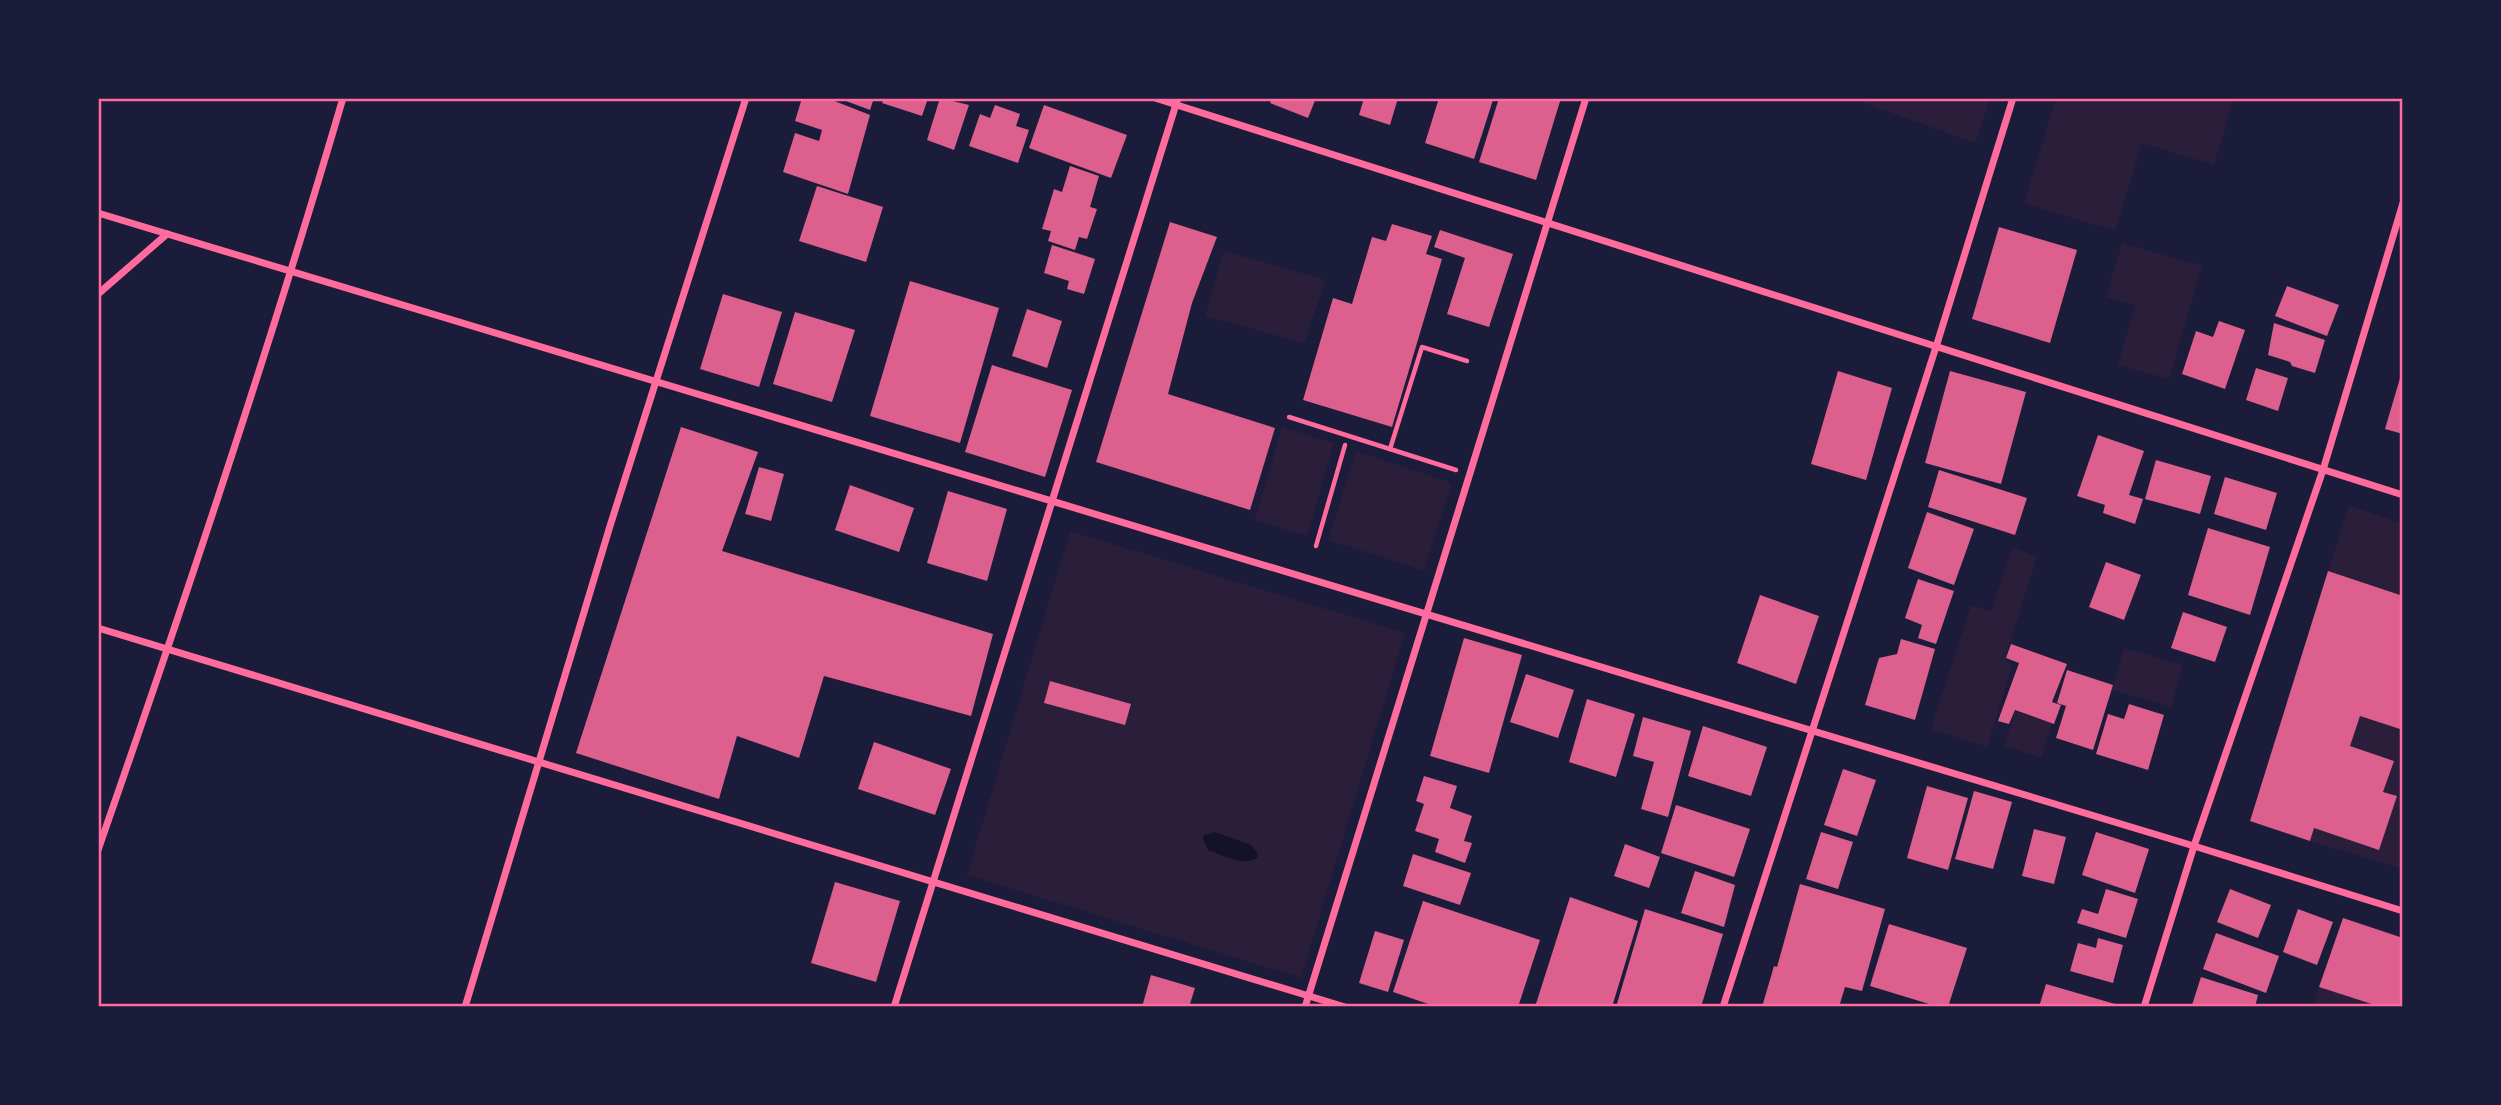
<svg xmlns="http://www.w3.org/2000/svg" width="2501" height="1105" viewBox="0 0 2501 1105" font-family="'DejaVu Sans',sans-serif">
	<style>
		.green { fill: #2a1e3b }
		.water { fill: #12122b }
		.building { fill: #dd5f8e }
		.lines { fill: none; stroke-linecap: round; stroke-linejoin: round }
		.path { stroke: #ff6b9d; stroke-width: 4.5 }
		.minor { stroke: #ff6b9d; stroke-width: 7 }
		.neatline { fill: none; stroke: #ff6b9d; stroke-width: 2.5 }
	</style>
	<rect width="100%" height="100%" fill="#1b1b3a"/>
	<g class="green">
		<path d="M1850,98H1990L1975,143Z"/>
		<path d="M2056,98H2234L2214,165L2142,143L2115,231L2024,203Z"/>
		<path d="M2122,243L2202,266L2169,379L2118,365L2135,305L2106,297Z"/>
		<path d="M1224,251L1326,280L1304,343L1205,316Z"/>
		<path d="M1282,427L1334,443L1307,536L1255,520Z"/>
		<path d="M1356,451L1452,483L1424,571L1328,540Z"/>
		<path d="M2349,505L2403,524V596L2328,571Z"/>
		<path d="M1070,531L1405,633L1301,978L967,875Z"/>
		<path d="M2012,547L2037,556L2005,659L2012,667L1987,747L1931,729L1971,605L1991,612Z"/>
		<path d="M2124,648L2183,665L2171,707L2112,690Z"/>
		<path d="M2015,711L2052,723L2041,758L2004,746Z"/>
		<path d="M2360,716L2403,730L2402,869L2310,841L2314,828L2379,849L2396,796L2383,792L2394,761L2350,746Z"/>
		<path d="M2319,987L2381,1007H2313Z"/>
	</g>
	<path class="water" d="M1215,832L1251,845L1258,854L1257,858C1243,867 1223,855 1208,850L1203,839L1204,835Z"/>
	<g class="building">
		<path d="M802,98H827L870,115L848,194L783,172L795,133L819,141L822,130L795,121Z"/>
		<path d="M838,98H874L870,110Z"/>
		<path d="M884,98H928L922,116L882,103Z"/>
		<path d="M940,98L969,105L954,150L927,140Z"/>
		<path d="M1272,98H1316L1308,118L1270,103Z"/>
		<path d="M1364,98H1398L1390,125L1359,115Z"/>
		<path d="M1439,98H1487L1493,100L1474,159L1425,143Z"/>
		<path d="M1499,98H1561L1536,180L1479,162Z"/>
		<path d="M995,105L1020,114L1016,126L1029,130L1018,163L969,146L980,114L990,118Z"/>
		<path d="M1044,105L1127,135L1111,178L1029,148Z"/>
		<path d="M1070,166L1099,176L1090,207L1097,209L1087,239L1079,237L1075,250L1048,241L1051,231L1042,229L1054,189L1062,192Z"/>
		<path d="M817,186L883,207L866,262L799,241Z"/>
		<path d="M1170,222L1217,237L1192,303L1168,394L1275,428L1250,510L1096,462Z"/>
		<path d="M1392,224L1432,236L1426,254L1442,259L1392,427L1303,400L1333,298L1352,304L1372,237L1386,241Z"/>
		<path d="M1999,227L2077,250L2050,343L1972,319Z"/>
		<path d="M1440,230L1513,254L1489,327L1447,314L1465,258L1434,247Z"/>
		<path d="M1052,245L1095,259L1084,294L1067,289L1069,281L1044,273Z"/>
		<path d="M910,281L999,308L960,443L870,416Z"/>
		<path d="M2287,286L2339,305L2327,336L2275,316Z"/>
		<path d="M723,294L782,312L759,387L700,369Z"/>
		<path d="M1027,309L1062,321L1047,368L1012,356Z"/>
		<path d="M795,312L855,330L832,402L773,384Z"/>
		<path d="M2219,321L2245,330L2225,389L2182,374L2196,331L2213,337Z"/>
		<path d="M2274,323L2325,340L2315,373L2292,366L2290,362L2268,355Z"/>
		<path d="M992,365L1072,390L1045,477L965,452Z"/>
		<path d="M2256,368L2288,378L2278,411L2246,400Z"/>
		<path d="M2403,368V434L2385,429Z"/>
		<path d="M1838,371L1892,388L1866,480L1811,464Z"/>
		<path d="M1950,371L2026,392L2001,484L1925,463Z"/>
		<path d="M681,427L758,452L722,551L993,634L971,716L824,676L799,758L737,736L719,799L576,753Z"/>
		<path d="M2098,435L2144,451L2129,495L2143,499L2135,524L2103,513L2105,505L2077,496Z"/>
		<path d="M2156,460L2211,476L2200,514L2145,499Z"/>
		<path d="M759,467L784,474L771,521L745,514Z"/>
		<path d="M1939,470L2027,498L2015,535L1928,507Z"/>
		<path d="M2225,477L2277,493L2266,530L2214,514Z"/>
		<path d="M850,485L914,508L899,552L835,530Z"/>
		<path d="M948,491L1007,509L987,581L927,563Z"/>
		<path d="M1927,512L1974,529L1954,585L1908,568Z"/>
		<path d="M2208,528L2270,547L2250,615L2188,595Z"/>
		<path d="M2106,562L2141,575L2124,620L2089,607Z"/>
		<path d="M2328,571L2403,596V730L2360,716L2350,746L2394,761L2383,792L2397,796L2379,850L2314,828L2310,841L2250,821Z"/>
		<path d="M1918,579L1954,591L1936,644L1918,638L1922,625L1905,618Z"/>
		<path d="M1760,595L1819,616L1796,684L1737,663Z"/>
		<path d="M2183,612L2227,627L2215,662L2171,648Z"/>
		<path d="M1464,638L1522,655L1489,773L1430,756Z"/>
		<path d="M1901,639L1935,649L1915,720L1865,705L1879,658L1897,654Z"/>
		<path d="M2011,644L2067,664L2052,702L2061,705L2054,724L2015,710L2009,724L1998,721L2019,663L2006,658Z"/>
		<path d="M2067,670L2113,685L2093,750L2056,738L2066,706L2057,703Z"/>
		<path d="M1526,674L1574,690L1558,738L1510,722Z"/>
		<path d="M1050,681L1131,704L1125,725L1044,703Z"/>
		<path d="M1587,699L1635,714L1616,777L1569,762Z"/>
		<path d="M2129,704L2164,715L2148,770L2096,754L2108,714L2124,719Z"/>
		<path d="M1643,717L1691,731L1668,817L1641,809L1654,762L1633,756Z"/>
		<path d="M1703,726L1767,747L1751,796L1688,776Z"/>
		<path d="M874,742L951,769L935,815L858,789Z"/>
		<path d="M1843,769L1876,780L1857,836L1824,825Z"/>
		<path d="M1424,776L1457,786L1450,808L1472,816L1464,841L1472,843L1465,863L1435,852L1439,839L1415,831L1424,804L1416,801Z"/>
		<path d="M1927,786L1968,798L1948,870L1907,858Z"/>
		<path d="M1974,791L2012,802L1993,869L1955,859Z"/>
		<path d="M1676,805L1750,829L1734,877L1661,853Z"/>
		<path d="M2034,829L2066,837L2054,884L2022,876Z"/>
		<path d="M1821,832L1853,842L1838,889L1806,879Z"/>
		<path d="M2096,832L2149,849L2135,893L2082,875Z"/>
		<path d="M1625,844L1660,857L1649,888L1614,876Z"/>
		<path d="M1413,854L1471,873L1460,905L1403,886Z"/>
		<path d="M1695,871L1735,885L1724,927L1681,913Z"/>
		<path d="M835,882L900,901L876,982L811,963Z"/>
		<path d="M1800,884L1885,909L1862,991L1845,987L1839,1007H1762L1774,966L1777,967Z"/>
		<path d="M2106,889L2138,899L2126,938L2077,923L2082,909L2098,914Z"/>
		<path d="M2230,889L2271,905L2258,938L2217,922Z"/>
		<path d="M1570,897L1638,921L1612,1007H1535Z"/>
		<path d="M1423,901L1540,940L1518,1007H1437L1393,992Z"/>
		<path d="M1645,909L1723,934L1701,1007H1616Z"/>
		<path d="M2298,909L2333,922L2317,965L2283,952Z"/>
		<path d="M2343,918L2403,938V1007H2381L2319,987Z"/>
		<path d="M1889,924L1967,948L1948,1007H1939L1870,986Z"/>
		<path d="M1375,931L1404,940L1388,992L1359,983Z"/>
		<path d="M2216,933L2279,956L2266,993L2203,969Z"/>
		<path d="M2098,938L2123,945L2113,983L2070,971L2078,943L2096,948Z"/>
		<path d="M1151,975L1195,988L1189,1007H1142Z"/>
		<path d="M2201,977L2258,995L2255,1007H2198L2192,1005Z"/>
		<path d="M2046,984L2122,1006V1007H2039Z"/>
	</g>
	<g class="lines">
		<g class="path">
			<path d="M1289,417L1456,470"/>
			<path d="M1390,449L1422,347L1467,361"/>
			<path d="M1316,546L1345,445"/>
		</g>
		<g class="minor">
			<path d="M1155,98L2403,495"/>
			<path d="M98,213L2194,846L2403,911"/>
			<path d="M98,294L167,234"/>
			<path d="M98,628L1345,1007"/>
			<path d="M98,850C185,601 269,351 343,98"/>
			<path d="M465,1007L610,526L746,98"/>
			<path d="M894,1007L1178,98"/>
			<path d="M1305,1007L1586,98"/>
			<path d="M1723,1007L1936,347L2013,98"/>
			<path d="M2144,1007L2194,846L2323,470L2403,203"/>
		</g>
	</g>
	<rect width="2501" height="1105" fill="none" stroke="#1b1b3a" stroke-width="200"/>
	<rect x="100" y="100" width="2301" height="905" class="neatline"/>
</svg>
